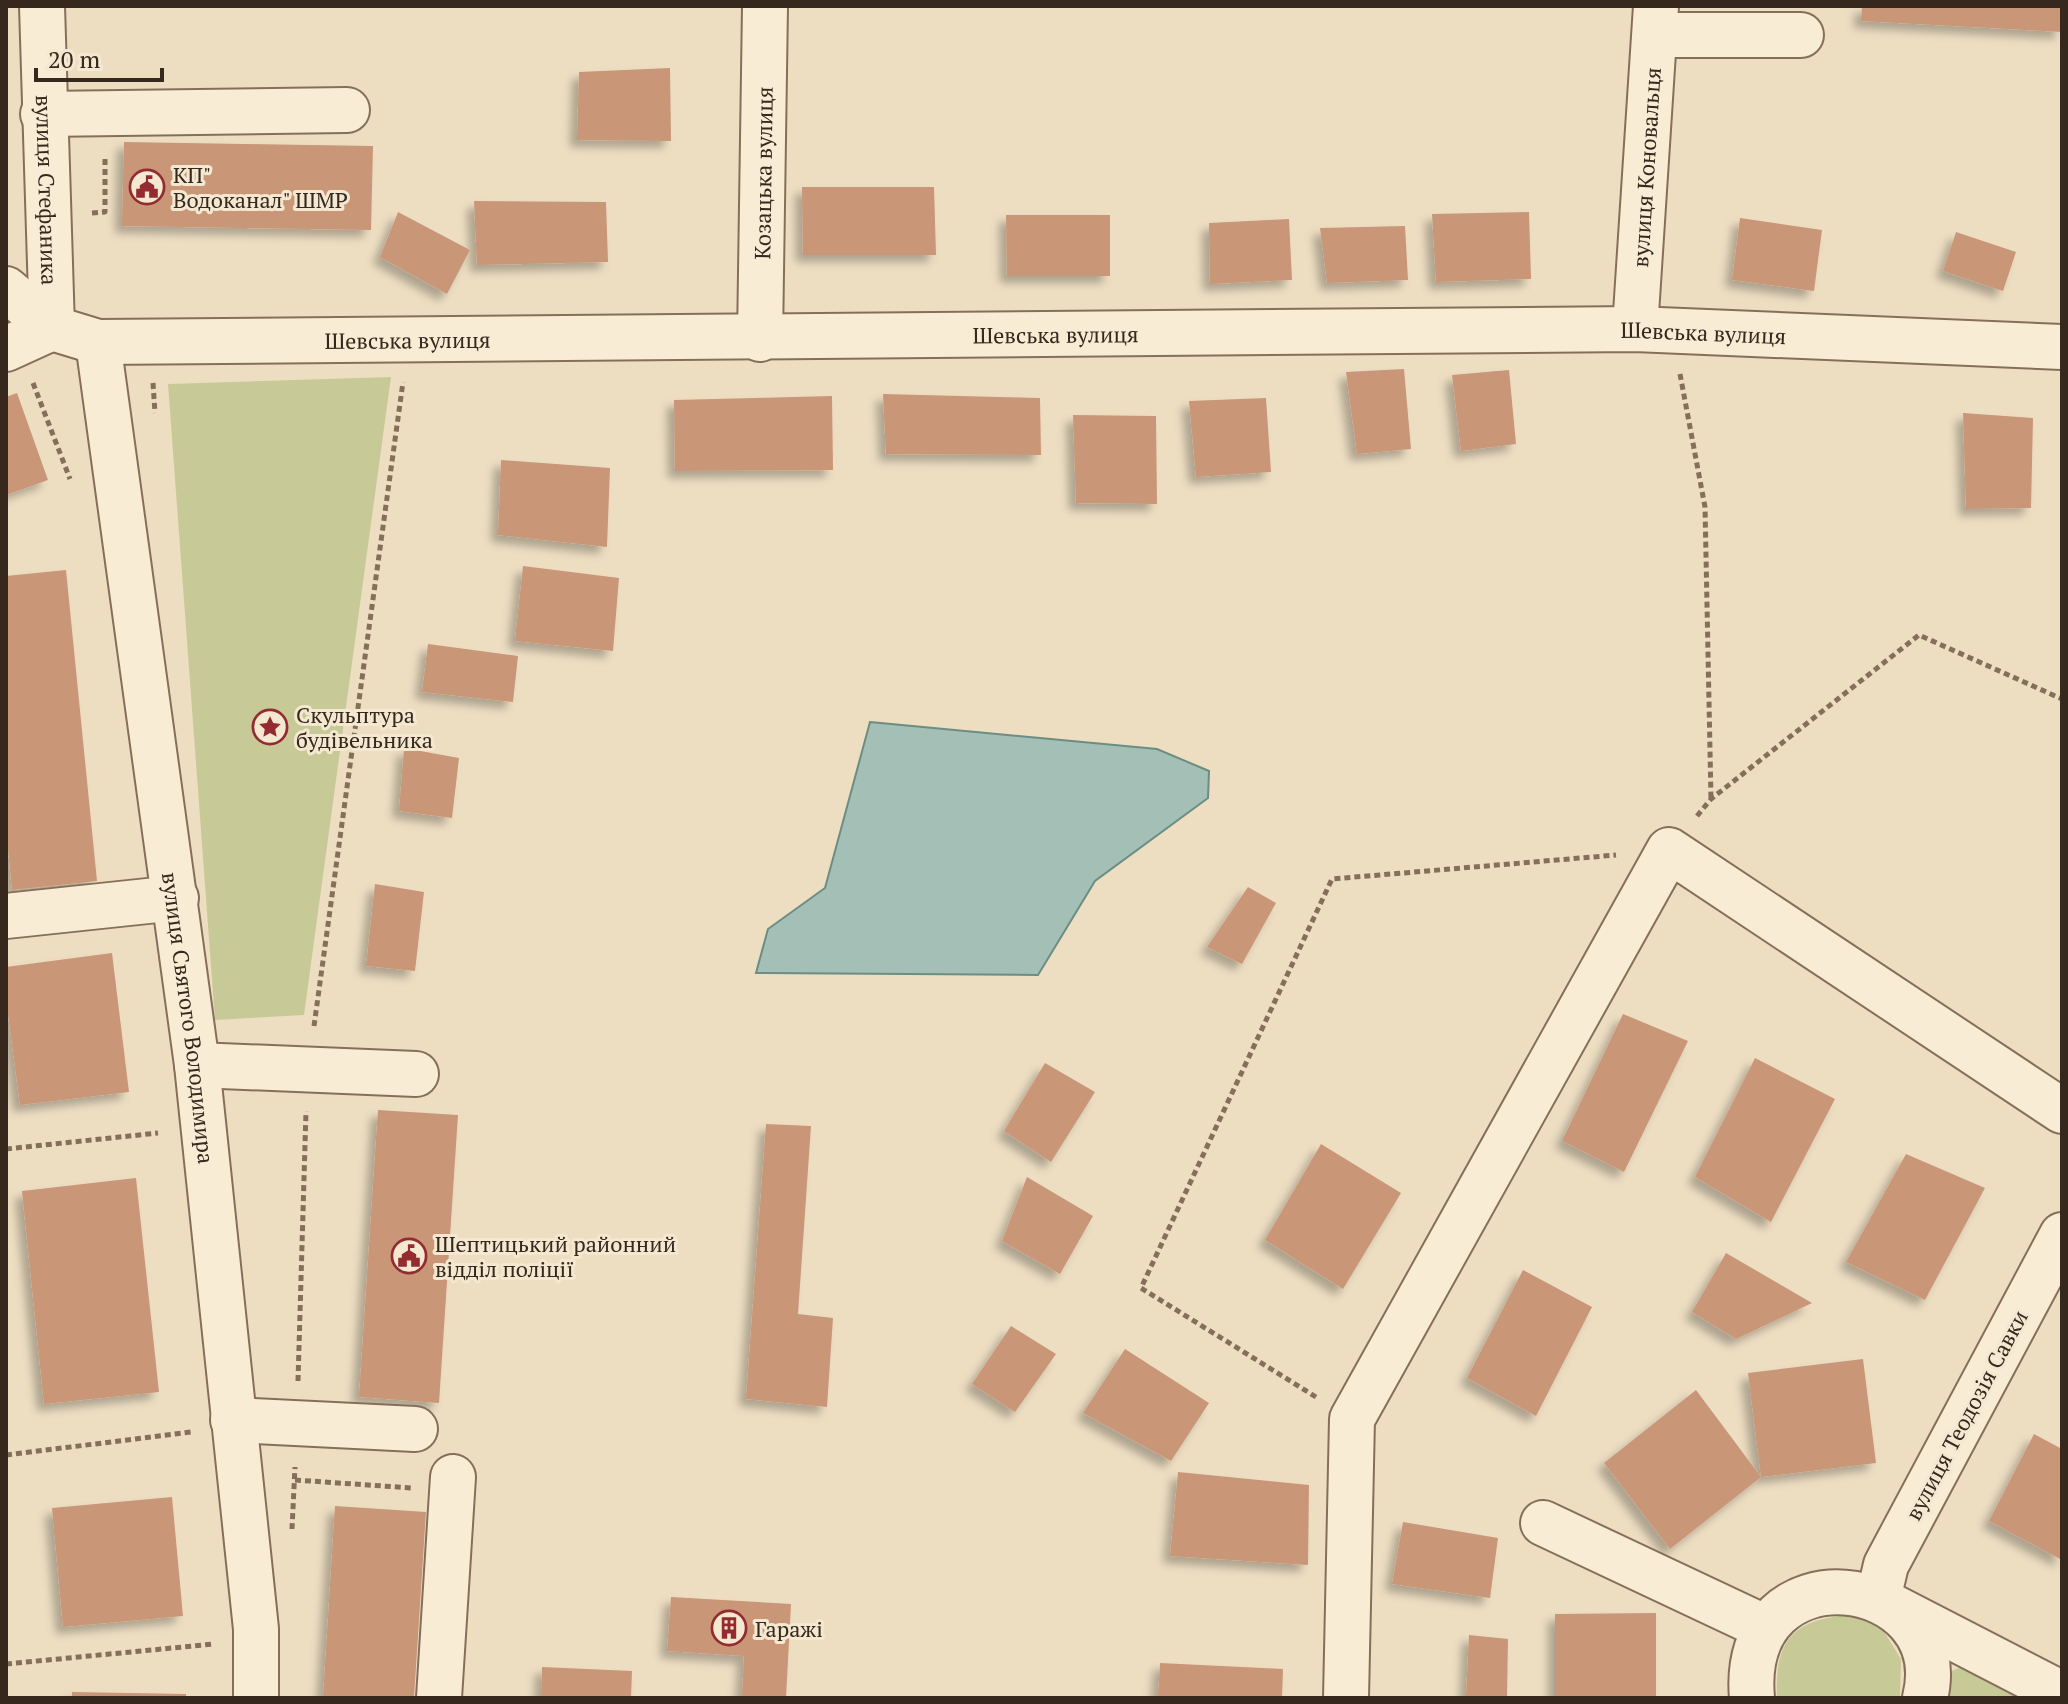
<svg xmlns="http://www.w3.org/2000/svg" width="2068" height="1704" viewBox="0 0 2068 1704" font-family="'PT Serif',serif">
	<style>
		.green { fill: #c7ca96 }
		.water { fill: #a4bfb6; stroke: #6b8d83; stroke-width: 2 }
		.building { fill: #ca9678; filter: url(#shadow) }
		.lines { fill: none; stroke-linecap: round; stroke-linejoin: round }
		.minor-casing { stroke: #866f5a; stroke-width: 48 }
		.path { stroke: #866f5a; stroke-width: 5; stroke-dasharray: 6 4; stroke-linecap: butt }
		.minor { stroke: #f8ecd5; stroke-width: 44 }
		.labels { text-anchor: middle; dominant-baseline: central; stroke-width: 6; stroke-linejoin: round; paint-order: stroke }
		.street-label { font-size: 22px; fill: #36281d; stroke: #f4e8d1 }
		.poi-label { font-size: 22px; fill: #36281d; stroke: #f4e8d1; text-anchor: start }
	</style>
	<defs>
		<filter id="shadow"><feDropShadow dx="-7" dy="7" stdDeviation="4" flood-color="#0004"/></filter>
	</defs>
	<rect width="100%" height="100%" fill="#eddec2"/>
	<g class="green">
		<path d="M391,377L304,1015L215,1020L168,384Z"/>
		<path d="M1853,1615L1883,1630L1901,1659L1900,1698H1777C1774,1639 1794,1618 1853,1615Z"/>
		<path d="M1971,1663L2039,1698H1940L1949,1672Z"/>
	</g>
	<path class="water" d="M870,722L1157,749L1209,771L1208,798L1095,881L1038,975L756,973L768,929L825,888Z"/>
	<g class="building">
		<path d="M1862,6H2062V32L1861,21Z"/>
		<path d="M670,68L671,141L577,140L579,72Z"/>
		<path d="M124,142L373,146L371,230L122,226Z"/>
		<path d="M802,187H934L936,255H803Z"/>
		<path d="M474,201L606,202L608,262L477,265Z"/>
		<path d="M398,212L470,250L447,294L380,257Z"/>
		<path d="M1529,212L1531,279L1436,282L1432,214Z"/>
		<path d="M1006,215H1110V276H1007Z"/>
		<path d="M1740,218L1822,230L1814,291L1732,280Z"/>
		<path d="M1289,219L1292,280L1210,284L1209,223Z"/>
		<path d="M1405,226L1408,280L1327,283L1320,228Z"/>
		<path d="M1956,232L2016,252L2003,291L1943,271Z"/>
		<path d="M1404,369L1411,449L1357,454L1346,372Z"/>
		<path d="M1509,370L1516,444L1461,451L1452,375Z"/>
		<path d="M17,393L48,480L6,495V397Z"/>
		<path d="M883,394L1040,398L1041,455L886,454Z"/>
		<path d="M832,396L833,470L675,471L674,400Z"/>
		<path d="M1266,398L1271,472L1196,477L1189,401Z"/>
		<path d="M1963,413L2033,418L2031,508L1966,509Z"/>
		<path d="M1073,415L1156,416L1157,504L1076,503Z"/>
		<path d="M501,460L610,468L607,547L498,535Z"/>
		<path d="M523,566L619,578L613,651L515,641Z"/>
		<path d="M66,570L97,881L12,890L6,828V576Z"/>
		<path d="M428,644L518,656L513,702L422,692Z"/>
		<path d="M404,748L459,758L452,818L399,811Z"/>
		<path d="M375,884L424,892L415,971L366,966Z"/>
		<path d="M1248,887L1276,903L1242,964L1207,947Z"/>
		<path d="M112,953L129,1092L20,1105L6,999V967Z"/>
		<path d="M1623,1014L1688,1041L1624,1172L1562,1141Z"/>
		<path d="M1755,1058L1835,1099L1771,1222L1695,1177Z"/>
		<path d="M1045,1063L1095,1092L1051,1162L1004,1131Z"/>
		<path d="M378,1110L458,1115L439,1403L359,1397Z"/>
		<path d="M766,1124L811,1126L798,1314L833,1318L827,1407L746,1399Z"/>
		<path d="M1321,1144L1401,1193L1343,1289L1265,1240Z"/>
		<path d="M1906,1154L1985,1188L1925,1300L1846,1262Z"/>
		<path d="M1027,1177L1093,1216L1060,1274L1002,1241Z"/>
		<path d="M136,1178L159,1392L44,1404L22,1191Z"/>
		<path d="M1726,1253L1812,1303L1736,1339L1692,1312Z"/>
		<path d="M1523,1270L1592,1307L1536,1416L1467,1378Z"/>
		<path d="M1011,1326L1056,1354L1015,1412L972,1384Z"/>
		<path d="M1125,1349L1209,1403L1171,1461L1083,1413Z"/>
		<path d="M1863,1359L1876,1463L1761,1477L1748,1373Z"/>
		<path d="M1696,1390L1761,1477L1670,1549L1604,1463Z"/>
		<path d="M2034,1434L2062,1449V1560L1989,1521Z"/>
		<path d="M1178,1472L1309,1485L1308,1565L1170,1556Z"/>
		<path d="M172,1497L183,1616L63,1627L52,1508Z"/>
		<path d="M335,1506L426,1512L414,1698H323Z"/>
		<path d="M1403,1522L1498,1538L1490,1598L1392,1584Z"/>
		<path d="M671,1597L791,1604L786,1698H742L744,1656L667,1651Z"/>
		<path d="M1656,1613V1698H1555V1614Z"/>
		<path d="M1469,1635L1508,1639L1507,1698H1466Z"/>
		<path d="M1160,1663L1283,1669L1282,1698H1158Z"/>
		<path d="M542,1667L632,1671L631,1698H541Z"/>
		<path d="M72,1692L186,1694V1698H72Z"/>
	</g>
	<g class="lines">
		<g class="minor-casing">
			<g id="minor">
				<path id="s1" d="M42,6L52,328"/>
				<path d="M1655,35H1801"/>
				<path d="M43,114L347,110"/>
				<path id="s2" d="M6,289L52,328L98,342L1635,329L2062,347"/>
				<path id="s3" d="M1635,329L1656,6"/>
				<path id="s4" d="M760,339L765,6"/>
				<path id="s5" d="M98,342L197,1065L256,1629V1698"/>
				<path d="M6,349L52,328"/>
				<path d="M6,916L176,898"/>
				<path d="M197,1065L416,1074"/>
				<path d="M2062,1235L1886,1565L1878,1599L2062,1694"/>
				<path d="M233,1420L415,1429"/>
				<path d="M1543,1523L1766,1628"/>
				<path d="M439,1698L453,1477"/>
				<path d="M1346,1698L1352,1419L1669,850L2062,1111"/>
				<path d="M1752,1698C1738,1543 1956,1572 1925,1698"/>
			</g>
		</g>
		<g class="path">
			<path d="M92,213L105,212V155"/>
			<path d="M1680,374L1705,507L1711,799"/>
			<path d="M33,383L70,479"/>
			<path d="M153,383L155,413"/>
			<path d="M1697,816L1711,799L1919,635L2062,699"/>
			<path d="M314,1026L403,382"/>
			<path d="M6,1149L158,1133"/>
			<path d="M298,1381L306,1111"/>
			<path d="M1316,1397L1141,1288L1332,879L1616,855"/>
			<path d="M6,1455L191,1432"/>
			<path d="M295,1480L412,1488"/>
			<path d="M292,1529L295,1467"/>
			<path d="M6,1664L214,1644"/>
		</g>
		<use href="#minor" class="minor"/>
	</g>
	<defs>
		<g id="civic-ring" transform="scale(1.8)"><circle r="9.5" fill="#f4e8d1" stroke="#942b31" stroke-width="1.5"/><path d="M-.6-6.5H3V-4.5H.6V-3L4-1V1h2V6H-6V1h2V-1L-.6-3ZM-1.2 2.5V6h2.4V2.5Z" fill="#942b31"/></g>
		<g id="sight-ring" transform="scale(1.8)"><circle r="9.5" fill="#f4e8d1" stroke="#942b31" stroke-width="1.5"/><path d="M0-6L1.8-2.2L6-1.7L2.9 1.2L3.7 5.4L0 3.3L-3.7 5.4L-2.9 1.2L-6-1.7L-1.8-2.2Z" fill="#942b31"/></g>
		<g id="building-ring" transform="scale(1.8)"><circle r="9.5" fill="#f4e8d1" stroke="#942b31" stroke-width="1.5"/><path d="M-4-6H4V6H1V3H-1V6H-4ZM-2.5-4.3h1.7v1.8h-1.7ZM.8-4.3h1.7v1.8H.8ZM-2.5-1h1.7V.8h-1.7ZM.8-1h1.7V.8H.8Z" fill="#942b31"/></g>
	</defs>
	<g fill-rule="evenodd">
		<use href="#civic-ring" x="147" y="187"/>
		<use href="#sight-ring" x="270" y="727"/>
		<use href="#civic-ring" x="409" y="1256"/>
		<use href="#building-ring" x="729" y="1628"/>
	</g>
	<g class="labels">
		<g class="street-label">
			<text stroke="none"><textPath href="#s3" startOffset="162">вулиця Коновальця</textPath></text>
			<text stroke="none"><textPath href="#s4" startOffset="166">Козацька вулиця</textPath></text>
			<text stroke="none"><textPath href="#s1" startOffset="184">вулиця Стефаника</textPath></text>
			<text stroke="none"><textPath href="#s2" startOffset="1714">Шевська вулиця</textPath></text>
			<text stroke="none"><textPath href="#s2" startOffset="1066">Шевська вулиця</textPath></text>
			<text stroke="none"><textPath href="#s2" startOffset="418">Шевська вулиця</textPath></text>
			<text stroke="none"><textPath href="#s5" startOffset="682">вулиця Святого Володимира</textPath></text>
			<text transform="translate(1966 1415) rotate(-62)">вулиця Теодозія Савки</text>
		</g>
		<g class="poi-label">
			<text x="173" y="174">КП"<tspan x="173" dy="25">Водоканал" ШМР</tspan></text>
			<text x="296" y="714">Скульптура<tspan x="296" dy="25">будівельника</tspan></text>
			<text x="435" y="1243">Шептицький районний<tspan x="435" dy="25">відділ поліції</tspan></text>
			<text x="755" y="1628">Гаражі</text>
		</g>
	</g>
	<rect width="2068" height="1704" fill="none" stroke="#36281d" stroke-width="16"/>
	<path d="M36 68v12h126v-12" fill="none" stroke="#36281d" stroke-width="4"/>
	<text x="48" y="68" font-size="24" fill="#36281d" stroke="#f4e8d1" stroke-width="6" paint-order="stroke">20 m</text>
</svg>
